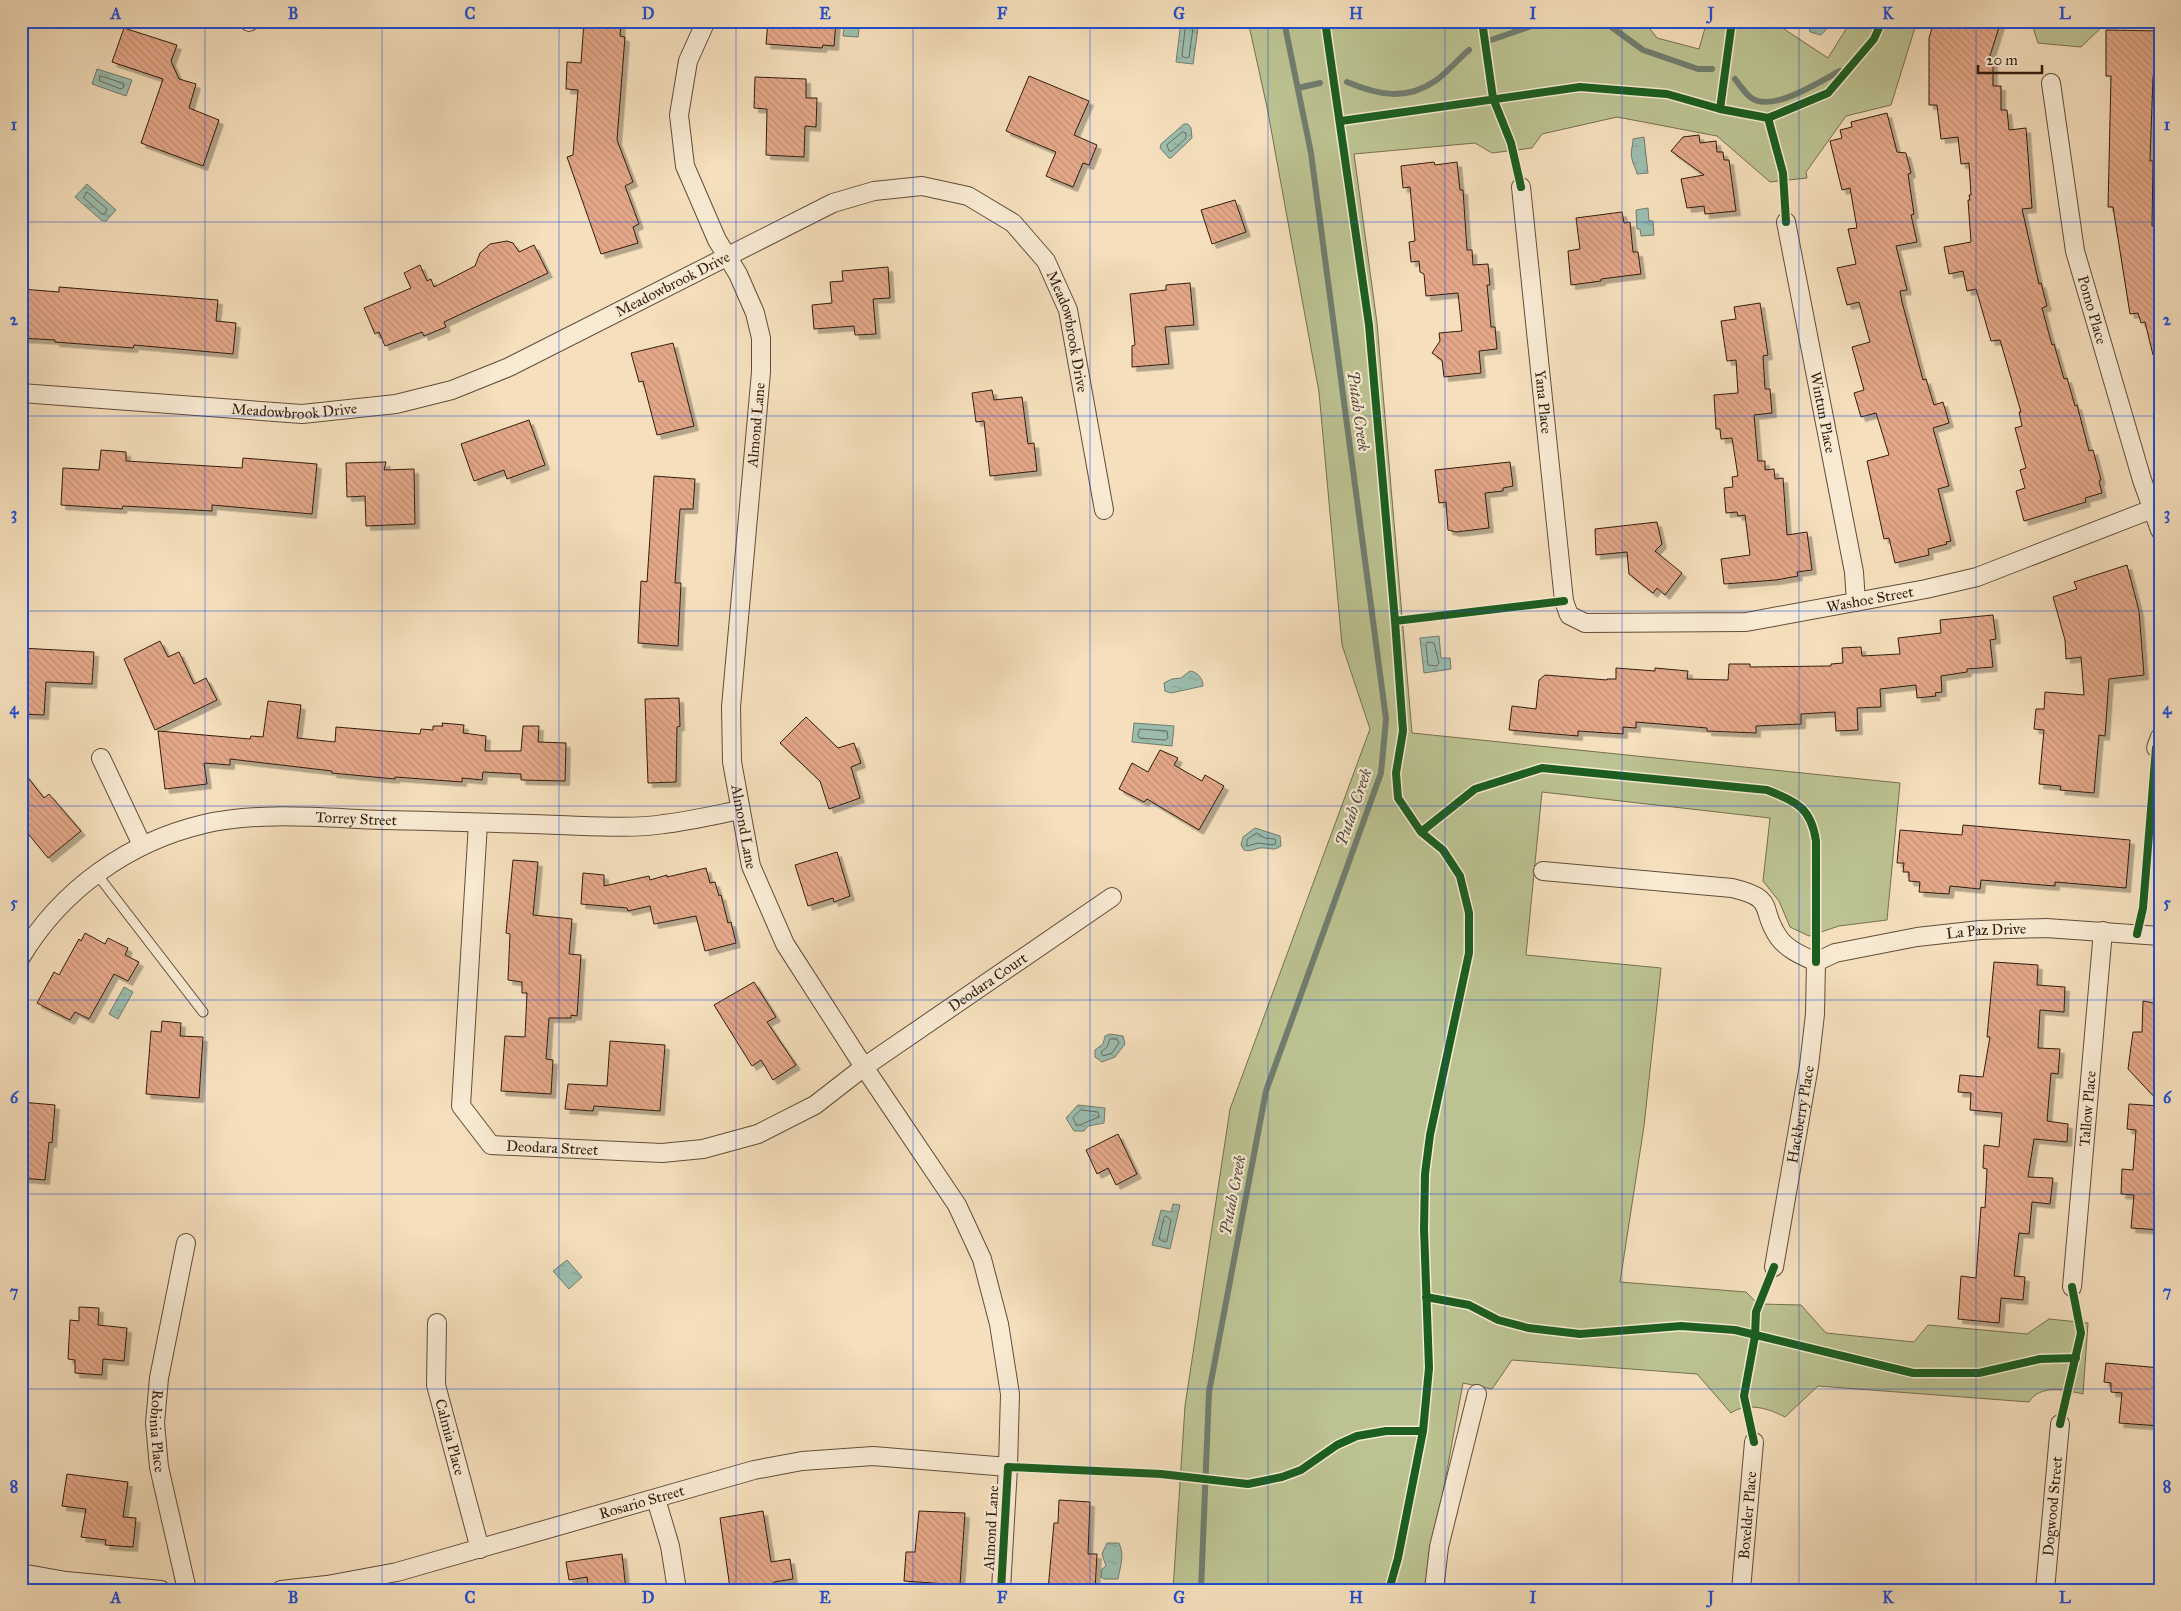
<svg xmlns="http://www.w3.org/2000/svg" width="2181" height="1611" viewBox="0 0 2181 1611" font-family="'IM FELL Great Primer',serif">
	<defs>
		<pattern id="water-ripples" width="26" height="14" patternUnits="userSpaceOnUse" patternTransform="scale(1.25)"><rect width="26" height="14" fill="#9cbdae"/><path d="M2 4q2-2 4 0t4 0M15 11q2-2 4 0t4 0" fill="none" stroke="#87a294"/></pattern>
		<pattern id="building-back-hatch" width="6" height="6" patternUnits="userSpaceOnUse" patternTransform="scale(1.25)"><rect width="6" height="6" fill="#e4a889"/><path d="M-1 5l2 2M0 0l6 6M5-1l2 2" fill="none" stroke="#c49075"/></pattern>
		<filter id="shadow"><feDropShadow dx="4.5" dy="4.5" stdDeviation="0" flood-color="#0004"/></filter>
	</defs>
	<rect width="100%" height="100%" fill="#f5dfbc"/>
	<filter id="stains"><feTurbulence type="fractalNoise" baseFrequency=".004" numOctaves="4"/><feColorMatrix values="0 0 0 0 .2 0 0 0 0 .09 0 0 0 0 .02 0 0 0 .5 -.17"/></filter>
	<radialGradient id="worn" r=".72"><stop offset=".6" stop-color="#630" stop-opacity="0"/><stop offset="1" stop-color="#630" stop-opacity=".3"/></radialGradient>
	<!-- park -->
	<path fill="#bcc291" stroke="#766f50" d="M1248,21H1336L1337,25L1362,21H1644L1657,38L1699,49L1707,21H1772L1828,58L1851,21H1917L1891,105L1846,116L1806,172L1807,178L1770,182L1717,136L1617,117L1542,134L1532,148L1492,153L1475,143L1354,154L1377,323L1412,733L1900,783L1887,920L1839,926L1809,936L1790,927L1779,901L1763,881L1770,818L1542,792L1526,955L1661,968L1644,1126L1620,1282L1746,1292L1755,1301L1761,1304L1801,1305L1826,1333L1914,1342L1928,1325L2027,1334L2049,1319L2088,1323L2083,1394C2065,1390 2040,1384 2029,1402L1818,1386L1785,1417C1768,1408 1747,1402 1731,1413L1697,1374L1512,1360L1492,1389L1463,1383L1425,1590H1173L1185,1406L1230,1109L1370,729L1342,645L1319,392L1267,107Z
		M2031,21H2160V24H2105L2081,47L2038,43Z"/>
	<!-- water -->
	<path fill="url(#water-ripples)" stroke="#717d6e" d="M845,21H860L858,37L843,36Z
		M1181,21H1199L1193,64L1176,62Z
		M1807,21H1834L1821,35L1810,32Z
		M97,69L132,80L126,96L92,84Z
		M1184,124H1188L1191,128L1192,138L1171,158H1169L1160,148L1161,144Z
		M1644,137L1648,173L1637,174C1636,168 1633,165 1632,159C1630,152 1633,146 1633,139Z
		M87,184L116,210L106,221L101,220L75,197Z
		M1648,208L1649,221H1653L1654,235L1641,236L1640,229H1637L1636,210Z
		M1439,636L1441,658H1450L1451,669L1424,673L1420,638Z
		M1190,671C1198,672 1203,679 1203,686L1171,693L1165,691L1164,683L1172,679L1181,678Z
		M1134,723L1174,726L1172,746L1132,742Z
		M1255,828L1280,836L1281,846C1273,852 1269,847 1260,848C1254,849 1251,852 1244,850L1241,845L1243,837Z
		M124,987L133,992L118,1019L109,1014Z
		M1110,1034L1123,1036L1125,1044L1115,1057L1102,1062L1095,1057V1050L1103,1044L1105,1036Z
		M1078,1105L1105,1108L1104,1123L1088,1126L1084,1131H1074L1066,1118Z
		M1173,1204L1180,1205L1170,1249L1152,1245L1161,1210L1171,1212Z
		M567,1260L582,1277L569,1289L553,1271Z
		M1107,1543H1119C1125,1555 1120,1567 1118,1579H1104L1101,1577L1102,1569L1106,1566L1102,1554Z"/>
	<g fill="none" stroke-linecap="round" stroke-linejoin="round">
		<!-- shore -->
		<path stroke="#666c5e" stroke-width="1" d="M1186,21L1182,56L1186,58L1189,57L1194,21
			M100,76L123,83L124,87L121,89L100,81Z
			M1183,132L1186,133V138L1172,151H1169L1167,145Z
			M87,192L107,209L105,214H102L84,198Z
			M1428,642L1434,643L1439,663L1437,666L1428,665L1426,645Z
			M1140,729L1167,731L1168,738L1165,740L1139,738L1138,735Z
			M1257,833L1265,838L1275,839L1276,843L1273,845L1258,843L1247,846V840Z
			M1110,1039H1117L1119,1043L1112,1053L1103,1056L1101,1052L1107,1047Z
			M1081,1110L1098,1112L1099,1117L1077,1126L1073,1118Z
			M1166,1216L1171,1220L1167,1241L1164,1242L1159,1239L1164,1218Z"/>
		<!-- stream -->
		<path stroke="#717d6e" stroke-width="6" d="M1491,40L1540,23L1572,21L1610,26L1643,50L1698,69H1712
			M1735,79C1739,84 1744,92 1750,97C1771,114 1819,82 1840,71
			M1347,82C1378,95 1406,101 1435,81C1447,73 1457,60 1469,50
			M1298,88L1320,83
			M1201,1590L1209,1392L1266,1091L1381,773L1386,719L1311,153L1284,21"/>
	</g>
	<!-- building -->
	<path fill="url(#building-back-hatch)" stroke="#311c0e" filter="url(#shadow)" d="M584,21H621L620,36L625,37L617,140L633,182L625,186L639,224L633,227L638,243L601,254L567,157L573,155L578,90L566,89L567,62L581,63Z
		M768,21H836L834,46L823,45L822,48L766,44Z
		M1934,21H2001L1989,59L1993,61V86H2001V110H2007L2009,130L2026,128L2032,208L2022,209L2039,284L2041,283L2047,306L2042,308L2052,345L2054,344L2064,379L2067,378L2075,406L2077,405L2089,451L2093,450L2101,480L2099,481L2102,493L2085,498L2086,502L2024,521L2016,491L2025,488L2020,470L2026,468L2015,428L2022,426L2019,412H2021L2000,340L1991,341L1976,289L1967,291L1963,271L1949,274L1944,247L1971,242L1968,200H1970L1969,195H1971L1969,163L1961,164L1958,137L1941,139L1937,105H1929V38Z
		M124,28L177,45L171,61L179,79L196,84L189,108L219,120L203,166L141,143L163,79L112,62Z
		M2106,30L2160,31V76H2153L2150,161H2153L2152,226L2160,225V354L2153,355L2145,322L2141,323L2138,313L2130,314L2113,207H2108L2111,76H2106Z
		M1029,76L1089,101L1074,135L1097,145L1089,165L1083,163L1073,187L1046,176L1056,152L1006,131Z
		M755,77L806,79V98H817L816,127L805,126L804,157L766,155L767,109L754,108Z
		M1887,113L1897,152L1906,153L1911,173L1908,174L1914,214L1911,215L1917,242L1896,246L1907,290L1900,291L1902,302L1923,380L1926,379L1934,405L1943,402L1949,423L1933,428L1949,486L1938,489L1951,541L1946,542L1947,544L1928,549L1929,555L1895,563L1889,538L1884,539L1867,461L1889,455L1876,413L1861,417L1854,393L1864,390L1852,347L1870,342L1859,302L1847,305L1837,268L1856,264L1848,229L1857,228L1850,188L1842,190L1830,141L1842,138L1840,130L1852,127L1851,122Z
		M1699,135L1700,143L1716,141L1717,152H1723L1724,160H1729L1736,211L1705,214L1704,206L1687,208L1681,179L1704,175L1671,151L1683,137Z
		M1434,162L1435,165L1457,162L1460,190H1463L1467,250H1472L1473,265L1488,264L1490,285H1487L1491,327H1495L1497,349L1479,351L1481,373L1444,377L1442,360L1432,353L1440,341L1439,333L1462,331L1458,293L1426,296L1424,274L1420,272L1419,261L1411,262L1409,242L1415,241L1410,187L1403,188L1401,166Z
		M1235,200L1246,232L1212,244L1201,210Z
		M1622,212L1624,223L1630,222L1633,252H1638L1641,274L1601,279V281L1571,285L1568,251L1580,249L1576,218Z
		M507,241L513,243L519,252L534,245L548,273L444,322L446,327L424,336L422,332L385,346L379,332L375,334L364,308L411,288L404,273L420,265L427,281L431,279L434,287L475,266L480,253L490,244Z
		M888,267L890,298L873,299L876,334L855,335L854,326L814,329L812,305L832,303L830,282L843,281L842,271Z
		M1190,283L1194,325L1165,327L1169,364L1132,367V346L1135,345L1130,294L1166,290V285Z
		M59,287L218,300L216,321L236,323L233,354L134,345L133,348L55,342V340L21,338V289L59,292Z
		M1760,303L1768,355L1763,356L1765,389H1770L1772,413L1754,415L1758,461H1765V470L1774,469L1775,479L1783,478L1787,535L1807,532L1812,570L1797,572L1798,576L1776,580L1724,584L1721,559L1750,555L1745,515L1738,516L1737,512L1726,513L1724,488L1733,487L1732,477L1738,476L1732,438L1721,439L1720,429H1716L1714,395L1738,393L1736,360L1727,361L1721,321L1736,319L1734,307Z
		M673,343L694,426L657,435L643,381L639,382L631,353Z
		M992,390L994,400L1022,397L1028,444L1034,443L1037,471L990,476L984,421L976,422L972,393Z
		M529,420L545,465L507,479L504,470L474,481L461,444Z
		M101,450L126,452V461L242,468L243,458L317,464L312,514L212,505V511L123,506L122,509L61,505L63,468L99,470Z
		M386,462L384,470L414,469L415,524L366,526L365,496L347,497L346,463Z
		M1510,462L1513,486L1503,488V491L1485,493L1489,528L1456,532L1448,530L1446,502L1439,503L1435,470Z
		M654,476L695,479L693,509H680L675,583H681L678,646L638,643L641,581L647,582Z
		M1657,522L1662,544L1655,551L1682,573L1665,595L1657,588L1653,593L1629,574L1627,552L1596,555L1595,529Z
		M2127,565L2139,611L2144,675L2109,679L2105,736L2099,735L2094,793L2060,790L2061,786L2039,784L2044,730L2034,729L2036,709H2044L2045,692L2084,695L2081,657L2066,659L2065,640L2053,597L2077,589L2074,582Z
		M1993,615L1996,639L1990,640L1993,667L1967,669V672L1941,676L1942,692L1935,693L1936,696L1917,698L1916,685L1880,689L1881,707L1857,708L1858,730L1836,731L1835,712L1801,714V724L1756,726V733L1707,731V728L1636,722V728L1623,727V734L1578,731V736L1509,730L1512,706L1536,709L1539,680L1545,675L1607,680V679H1616V668L1655,671V668L1688,671L1687,679L1728,680L1729,664H1750V667L1831,666V664L1843,663L1842,648L1861,647L1862,656L1900,654L1898,638L1941,633L1940,620Z
		M160,641L168,657L179,652L194,684L206,678L217,700L155,730L124,659Z
		M21,648L94,652L92,684L46,682L44,715L21,714Z
		M679,698L680,726L677,727L676,782L648,783L645,699Z
		M268,701L301,705L297,738L335,742L336,727L420,734L421,729L433,730V726H443L442,723L464,725L463,733L486,736L485,751H521L523,726H539L538,742L566,743L565,781L521,780V774L483,772L482,780L462,778V782L395,777V779L332,773V771L230,759V765L204,763L207,784L165,789L158,731L250,739L251,736L263,737Z
		M806,717L838,748L854,743L861,763L851,767L860,798L829,809L820,781L780,743Z
		M1160,750L1178,758L1174,765L1202,781L1205,775L1224,786L1199,830L1147,799L1144,802L1119,789L1132,763L1148,772Z
		M21,769L44,798L49,794L81,831L48,858L21,825Z
		M1963,825L2130,840L2126,888L2055,882V886L1981,880L1980,889L1950,886L1949,894L1919,892L1920,882L1909,881V872H1903L1904,863H1897L1900,830L1962,835Z
		M837,852L850,896L834,902L833,898L808,906L795,865Z
		M513,860L538,862L533,915L572,919L569,954L581,955L577,1016L571,1015V1018H549L546,1059L553,1060L551,1094L501,1091L505,1036L525,1037L527,993H522V982L508,980L510,934L506,933Z
		M706,868L710,883L715,882L719,896L721,895L728,923L731,922L736,943L705,951L696,916L654,924L650,906L628,911L627,908L581,904L583,873L604,875V886L649,876L650,880L667,875V877Z
		M85,933L105,944L108,938L128,948L125,955L139,962L128,981L114,974L89,1019L75,1012L70,1020L37,1003L54,972L59,975L79,939L81,941Z
		M1994,962L2038,965L2037,985L2065,987L2064,1012L2040,1010L2038,1048L2060,1049L2058,1074L2051,1073L2047,1121L2068,1124L2067,1142L2034,1139L2028,1177L2053,1178L2050,1204L2032,1202L2029,1234L2019,1233L2014,1276L2025,1277L2023,1300L2001,1298L1999,1323L1958,1319L1961,1276L1976,1278L1981,1207L1985,1208L1987,1169L1983,1168L1984,1145L1999,1147L2002,1113L1970,1110L1971,1093L1958,1092L1960,1075L1983,1077L1990,1037H1987Z
		M754,982L776,1017L767,1022L796,1065L773,1080L761,1060L752,1066L714,1005Z
		M2143,1001L2160,1004V1103L2128,1069L2133,1032H2142Z
		M162,1021L181,1023L180,1036L203,1037L199,1098L146,1094L151,1031L161,1032Z
		M610,1041L665,1045L660,1111L594,1106L593,1111L565,1109L568,1084L607,1086Z
		M21,1102L55,1105L52,1143L49,1142L45,1180L21,1178Z
		M2129,1104L2160,1106V1230L2131,1228L2134,1195L2121,1194L2122,1169L2133,1170L2136,1130L2127,1129Z
		M1118,1134L1137,1174L1116,1185L1108,1168L1097,1174L1086,1150Z
		M79,1307L99,1308L98,1325L127,1328L124,1361L103,1359L102,1375L75,1373V1360L68,1359L70,1320L79,1321Z
		M2106,1363L2160,1368V1426L2119,1423L2122,1393L2111,1392V1383L2104,1382Z
		M67,1474L128,1482L123,1517L136,1518L133,1547L105,1545L106,1540L81,1537L86,1509L62,1506Z
		M1059,1500L1090,1502L1088,1554H1097L1095,1590H1048L1054,1523H1058Z
		M763,1511L771,1562L790,1559L793,1579L774,1582L775,1587L752,1590L730,1588L720,1518Z
		M919,1511L965,1513L960,1585L904,1581L906,1552H915Z
		M622,1554L626,1590H589L587,1577L569,1580L566,1562Z"/>
	<g fill="none" stroke-linecap="round" stroke-linejoin="round">
		<defs>
			<path id="lane" d="M96,873L203,1012"/>
			<g id="street">
				<path id="s1" d="M706,21L688,61L679,115L685,166L717,240L738,274L755,313L761,338V372L731,707L732,762L751,866L785,944L864,1067L957,1205L982,1259L999,1324L1010,1394L1008,1467L1001,1590"/>
				<path d="M249,22V21"/>
				<path id="s2" d="M2051,83L2075,251L2142,480L2160,530"/>
				<path id="s3" d="M1521,187L1564,601L1569,615L1585,623L1746,622L1926,589L1977,577L2160,506"/>
				<path id="s4" d="M1786,222L1854,572L1856,602"/>
				<path id="s5" d="M21,393L302,414L396,404L452,390L509,367L833,203L874,191L922,186L968,196L1013,223L1046,261L1068,310L1104,510"/>
				<path d="M2156,748L2160,737"/>
				<path d="M101,758L142,845"/>
				<path id="s6" d="M478,823L461,1106L491,1145L662,1153L703,1149L758,1134L815,1105L864,1067L1112,897"/>
				<path d="M1543,871L1732,888C1779,899 1758,909 1779,938C1788,950 1803,956 1816,962"/>
				<path id="s7" d="M21,957C61,890 128,842 204,824C261,811 324,818 382,820C441,821 500,823 559,825C591,826 633,829 664,824C689,821 715,815 740,810"/>
				<path id="s8" d="M1816,962L1835,953L1917,937L1980,930L2046,928L2160,936"/>
				<path id="s9" d="M186,1243L159,1378L155,1423L159,1467L187,1590"/>
				<path id="s10" d="M1774,1267L1809,1066L1815,1014L1816,962"/>
				<path id="s11" d="M2072,1287L2103,931"/>
				<path id="s12" d="M437,1323L436,1385L480,1549"/>
				<path d="M656,1499L670,1546L677,1590"/>
				<path d="M21,1573L66,1581L161,1590"/>
				<path id="s13" d="M281,1590L327,1585L397,1572L754,1470L802,1461L873,1456L1008,1467"/>
				<path d="M1434,1590L1439,1547L1477,1394"/>
				<path id="s14" d="M1741,1590L1754,1442"/>
				<path id="s15" d="M2045,1590L2060,1424"/>
			</g>
		</defs>
		<!-- lane casing -->
		<use href="#lane" stroke="#624d3a" stroke-width="11"/>
		<!-- street casing -->
		<use href="#street" stroke="#624d3a" stroke-width="20"/>
		<!-- lane -->
		<use href="#lane" stroke="#f8ead3" stroke-width="9"/>
		<!-- street -->
		<use href="#street" stroke="#f8ead3" stroke-width="18"/>
		<defs>
			<path id="cycleway" d="M1325,21L1369,325L1395,621
				M1482,21L1493,98L1511,143L1521,187
				M1720,109L1732,21
				M1768,118L1783,173L1786,222
				M1341,121L1580,87L1667,94L1720,109L1768,118L1828,93L1874,39L1882,21
				M1421,832L1398,798L1396,773L1403,731L1395,621L1564,601
				M2137,934L2143,908L2156,748
				M1426,1297L1469,1305L1498,1320L1528,1328L1580,1334L1681,1326L1735,1330L1913,1373H1979L2040,1359L2076,1358
				M2060,1424L2081,1333L2072,1287
				M1754,1442L1744,1396L1755,1336L1756,1312L1774,1267
				M1001,1590L1008,1467L1161,1474L1248,1484L1282,1477L1301,1470L1337,1445L1357,1436L1386,1431H1423
				M1389,1590L1398,1558L1423,1431L1429,1368L1424,1229L1425,1174L1430,1135L1469,953V913L1460,876L1443,850L1421,832L1475,789L1542,768L1767,790C1796,802 1811,807 1816,841V962"/>
		</defs>
		<!-- cycleway casing -->
		<use href="#cycleway" stroke="#f8ead3" stroke-width="11"/>
		<!-- cycleway -->
		<use href="#cycleway" stroke="#1b5e20" stroke-width="8"/>
	</g>
	<!-- grid -->
	<path fill="none" stroke="#1d4ed8" stroke-width="1" stroke-opacity="0.55" d="M205,21V1590M382,21V1590M559,21V1590M736,21V1590M913,21V1590M1090,21V1590M1268,21V1590M1445,21V1590M1622,21V1590M1799,21V1590M1976,21V1590M21,222H2160M21,416H2160M21,611H2160M21,806H2160M21,1000H2160M21,1194H2160M21,1389H2160"/>
	<g text-anchor="middle" stroke-width="4.5" stroke-linejoin="round" paint-order="stroke">
		<!-- street labels -->
		<g font-size="15" fill="#311c0e" stroke="#f8ead3">
			<text dy="5" stroke="none"><textPath href="#s5" startOffset="679">Meadowbrook Drive</textPath></text>
			<text dy="5" stroke="none"><textPath href="#s2" startOffset="231">Pomo Place</textPath></text>
			<text dy="5" stroke="none"><textPath href="#s5" startOffset="1174">Meadowbrook Drive</textPath></text>
			<text dy="5" stroke="none"><textPath href="#s3" startOffset="216">Yana Place</textPath></text>
			<text dy="5" stroke="none"><textPath href="#s5" startOffset="274">Meadowbrook Drive</textPath></text>
			<text dy="5" stroke="none"><textPath href="#s4" startOffset="194">Wintun Place</textPath></text>
			<text transform="translate(756 425) rotate(-85)" y="5">Almond Lane</text>
			<text dy="5" stroke="none"><textPath href="#s3" startOffset="736">Washoe Street</textPath></text>
			<text dy="5" stroke="none"><textPath href="#s7" startOffset="385">Torrey Street</textPath></text>
			<text dy="5" stroke="none"><textPath href="#s1" startOffset="830">Almond Lane</textPath></text>
			<text dy="5" stroke="none"><textPath href="#s8" startOffset="174">La Paz Drive</textPath></text>
			<text dy="5" stroke="none"><textPath href="#s6" startOffset="878">Deodara Court</textPath></text>
			<text dy="5" stroke="none"><textPath href="#s11" startOffset="179">Tallow Place</textPath></text>
			<text dy="5" stroke="none"><textPath href="#s10" startOffset="155">Hackberry Place</textPath></text>
			<text dy="5" stroke="none"><textPath href="#s6" startOffset="394">Deodara Street</textPath></text>
			<text dy="5" stroke="none"><textPath href="#s9" startOffset="191">Robinia Place</textPath></text>
			<text dy="5" stroke="none"><textPath href="#s12" startOffset="116">Calmia Place</textPath></text>
			<text dy="5" stroke="none"><textPath href="#s13" startOffset="372">Rosario Street</textPath></text>
			<text dy="5" stroke="none"><textPath href="#s15" startOffset="84">Dogwood Street</textPath></text>
			<text dy="5" stroke="none"><textPath href="#s14" startOffset="75">Boxelder Place</textPath></text>
			<text transform="translate(991 1528) rotate(-87)" y="5">Almond Lane</text>
		</g>
		<!-- water labels -->
		<g font-size="16" font-style="italic" fill="#514c3e" stroke="#f8ead3">
			<text transform="translate(1359 411) rotate(82)" y="6">Putah Creek</text>
			<text transform="translate(1353 807) rotate(-71)" y="6">Putah Creek</text>
			<text transform="translate(1232 1195) rotate(-79)" y="6">Putah Creek</text>
		</g>
	</g>
	<!-- margin -->
	<rect width="2181" height="1611" fill="none" stroke="#f5dfbc" stroke-width="55"/>
	<!-- scale -->
	<path d="M1978 65v8h64v-8" fill="none" stroke="#311c0e" stroke-width="2.5"/>
	<text x="1986" y="65" font-size="15" fill="#311c0e" stroke="#f8ead3" stroke-width="4" paint-order="stroke">20 m</text>
	<rect x="28" y="28" width="2126" height="1556" fill="none" stroke="#1d4ed8" stroke-width="2"/>
	<g font-size="16" text-anchor="middle" font-weight="bold" fill="#1d4ed8">
		<text x="116" y="19">A</text>
		<text x="293" y="19">B</text>
		<text x="470" y="19">C</text>
		<text x="648" y="19">D</text>
		<text x="825" y="19">E</text>
		<text x="1002" y="19">F</text>
		<text x="1179" y="19">G</text>
		<text x="1356" y="19">H</text>
		<text x="1533" y="19">I</text>
		<text x="1711" y="19">J</text>
		<text x="1888" y="19">K</text>
		<text x="2065" y="19">L</text>
		<text x="14" y="130">1</text>
		<text x="2167" y="130">1</text>
		<text x="14" y="325">2</text>
		<text x="2167" y="325">2</text>
		<text x="14" y="519">3</text>
		<text x="2167" y="519">3</text>
		<text x="14" y="714">4</text>
		<text x="2167" y="714">4</text>
		<text x="14" y="908">5</text>
		<text x="2167" y="908">5</text>
		<text x="14" y="1103">6</text>
		<text x="2167" y="1103">6</text>
		<text x="14" y="1297">7</text>
		<text x="2167" y="1297">7</text>
		<text x="14" y="1492">8</text>
		<text x="2167" y="1492">8</text>
		<text x="116" y="1603">A</text>
		<text x="293" y="1603">B</text>
		<text x="470" y="1603">C</text>
		<text x="648" y="1603">D</text>
		<text x="825" y="1603">E</text>
		<text x="1002" y="1603">F</text>
		<text x="1179" y="1603">G</text>
		<text x="1356" y="1603">H</text>
		<text x="1533" y="1603">I</text>
		<text x="1711" y="1603">J</text>
		<text x="1888" y="1603">K</text>
		<text x="2065" y="1603">L</text>
	</g>
	<rect width="100%" height="100%" filter="url(#stains)"/>
	<rect width="100%" height="100%" fill="url(#worn)"/>
</svg>
